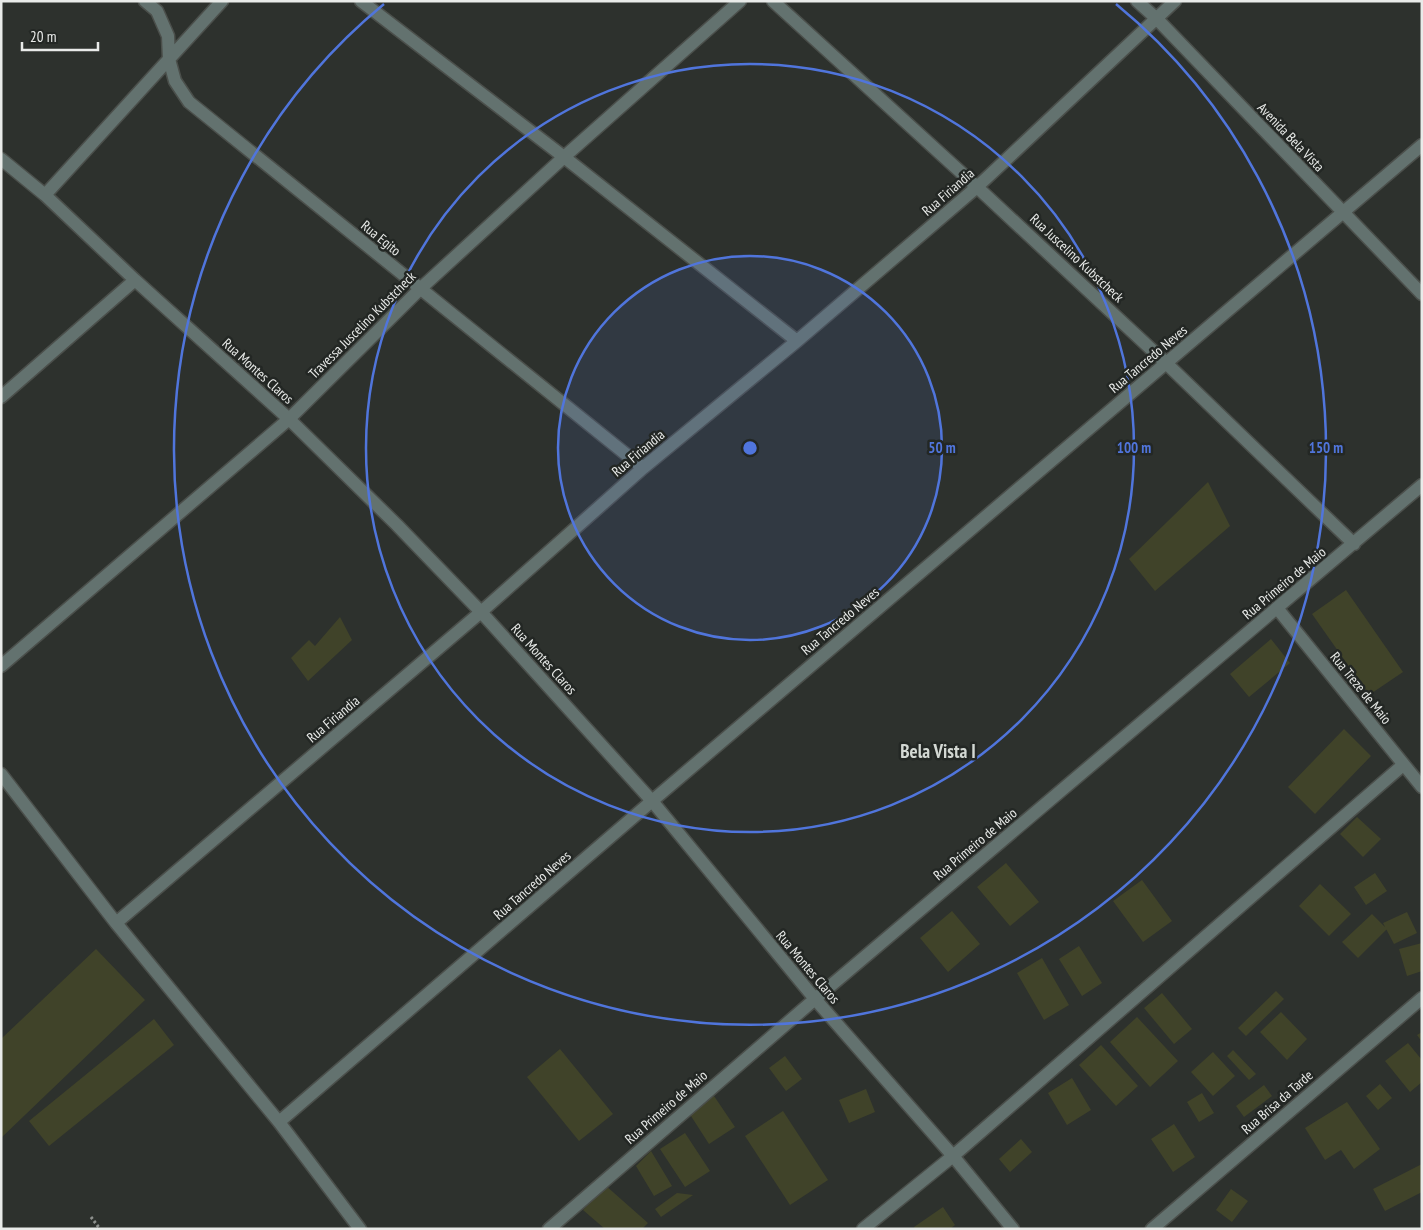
<svg xmlns="http://www.w3.org/2000/svg" width="1423" height="1230" viewBox="0 0 1423 1230" font-family="'PT Sans Narrow',sans-serif">
	<rect width="100%" height="100%" fill="#2d312d"/>
	<!-- building -->
	<path fill="#404329" d="M1208,482L1230,526L1155,591L1129,559Z
		M1346,590L1403,672L1369,695L1312,614Z
		M340,617L352,640L308,681L291,658L309,640L315,646Z
		M1271,639L1290,663L1249,697L1230,674Z
		M1344,729L1371,756L1315,814L1288,787Z
		M1357,817L1381,839L1363,857L1340,834Z
		M1006,863L1039,902L1010,926L977,887Z
		M1375,873L1387,891L1366,905L1354,887Z
		M1142,880L1172,921L1143,942L1113,901Z
		M1320,884L1351,914L1329,936L1299,906Z
		M952,911L980,944L948,972L920,938Z
		M1407,912L1417,933L1394,944L1383,923Z
		M1372,914L1387,929L1358,958L1342,942Z
		M1422,943V971L1407,976L1399,949Z
		M1079,946L1102,983L1082,996L1059,959Z
		M96,949L145,1000L1,1138V1039Z
		M1042,958L1069,1005L1044,1020L1017,973Z
		M1276,991L1284,999L1246,1036L1238,1028Z
		M1162,993L1192,1029L1174,1044L1144,1008Z
		M1281,1012L1307,1039L1287,1060L1260,1032Z
		M1137,1017L1178,1061L1150,1087L1110,1042Z
		M154,1019L174,1045L49,1146L29,1121Z
		M1422,1032V1042L1417,1035Z
		M1408,1043L1422,1060V1082L1410,1092L1385,1061Z
		M1101,1045L1138,1086L1116,1106L1079,1065Z
		M560,1049L613,1114L579,1141L527,1077Z
		M1233,1050L1256,1074L1249,1080L1227,1056Z
		M1213,1052L1235,1076L1213,1096L1191,1072Z
		M785,1056L802,1079L786,1091L769,1068Z
		M1072,1078L1091,1110L1067,1125L1048,1093Z
		M1380,1084L1392,1098L1378,1110L1366,1096Z
		M1264,1085L1272,1096L1244,1117L1236,1106Z
		M866,1089L875,1112L849,1123L839,1100Z
		M1202,1093L1214,1113L1199,1122L1187,1102Z
		M714,1096L735,1127L709,1144L689,1113Z
		M1347,1102L1380,1149L1354,1169L1341,1150L1325,1160L1305,1128Z
		M783,1111L828,1180L790,1205L745,1136Z
		M1174,1124L1195,1157L1173,1172L1151,1139Z
		M685,1133L710,1171L685,1187L660,1149Z
		M1021,1139L1032,1152L1010,1172L999,1159Z
		M651,1151L672,1186L654,1196L636,1166Z
		M1422,1164V1192L1385,1211L1373,1189Z
		M605,1185L648,1223L642,1229H605L583,1210Z
		M1231,1189L1248,1201L1232,1222L1216,1210Z
		M677,1193L693,1195L661,1217L655,1209Z
		M943,1207L955,1225L950,1229H915L914,1227Z"/>
	<g fill="none" stroke-linecap="round" stroke-linejoin="round">
		<defs>
			<path id="minor" d="M145,1L157,11L168,36L169,59L175,81L189,102L643,468
				M361,1L564,157L797,341
				M773,1L977,187L1166,363L1354,544
				M1137,1L1157,19L1422,294
				M1,159L45,195L135,280L289,419L397,525L481,612L652,801L815,999L953,1156L1013,1229
				M45,195L222,1
				M1,397L135,280
				M1277,608L1422,787
				M1,666L289,419L420,289L564,157L740,1
				M1,774L116,923L279,1122L360,1229
				M116,923L481,612L643,468L797,341L977,187L1175,1
				M279,1122L652,801L1422,145
				M549,1229L815,999L1422,485
				M863,1229L953,1156L1403,765
				M1152,1229L1422,998"/>
		</defs>
		<!-- minor casing -->
		<use href="#minor" stroke="#4b4f4b" stroke-width="15"/>
		<!-- path -->
		<path stroke="#8d908d" stroke-width="3" stroke-dasharray="2.5 2.5" stroke-linecap="butt" d="M91,1217L100,1229"/>
		<!-- minor -->
		<use href="#minor" stroke="#63726f" stroke-width="12"/>
	</g>
	<!-- distance rings -->
	<circle cx="750" cy="448" r="192" fill="#5075dc" fill-opacity=".12"/>
	<g fill="none" stroke="#5075dc" stroke-width="2.5">
		<circle cx="750" cy="448" r="192"/>
		<circle cx="750" cy="448" r="384"/>
		<path d="M1116 4A576 576 0 1 1 384 4"/>
	</g>
	<g text-anchor="middle" stroke-width="5" stroke-linejoin="round" paint-order="stroke">
		<!-- street labels -->
		<g font-size="14" fill="#e9ebe9" stroke="#232724">
			<text transform="translate(1291 137) rotate(46)" y="5">Avenida Bela Vista</text>
			<text transform="translate(948 192) rotate(-41)" y="5">Rua Firiandia</text>
			<text transform="translate(381 238) rotate(39)" y="5">Rua Egito</text>
			<text transform="translate(1077 258) rotate(43)" y="5">Rua Juscelino Kubstcheck</text>
			<text transform="translate(362 325) rotate(-45)" y="5">Travessa Juscelino Kubstcheck</text>
			<text transform="translate(1148 359) rotate(-40)" y="5">Rua Tancredo Neves</text>
			<text transform="translate(258 371) rotate(42)" y="5">Rua Montes Claros</text>
			<text transform="translate(638 453) rotate(-40)" y="5">Rua Firiandia</text>
			<text transform="translate(1284 583) rotate(-40)" y="5">Rua Primeiro de Maio</text>
			<text transform="translate(840 621) rotate(-40)" y="5">Rua Tancredo Neves</text>
			<text transform="translate(544 659) rotate(48)" y="5">Rua Montes Claros</text>
			<text transform="translate(1361 688) rotate(51)" y="5">Rua Treze de Maio</text>
			<text transform="translate(333 719) rotate(-40)" y="5">Rua Firiandia</text>
			<text transform="translate(975 844) rotate(-40)" y="5">Rua Primeiro de Maio</text>
			<text transform="translate(532 885) rotate(-41)" y="5">Rua Tancredo Neves</text>
			<text transform="translate(808 967) rotate(50)" y="5">Rua Montes Claros</text>
			<text transform="translate(1277 1102) rotate(-41)" y="5">Rua Brisa da Tarde</text>
			<text transform="translate(666 1107) rotate(-41)" y="5">Rua Primeiro de Maio</text>
		</g>
		<!-- district labels -->
		<g font-size="19" font-weight="bold" fill="#d3d8d3" stroke="#232724">
			<text x="938" y="758">Bela Vista I</text>
		</g>
	</g>
	<circle cx="750" cy="448" r="8" fill="#5075dc" stroke="#232724" stroke-width="2.5"/>
	<g font-size="15" text-anchor="middle" font-weight="bold" fill="#5075dc" stroke="#232724" stroke-width="5" stroke-linejoin="round" paint-order="stroke">
		<text x="942" y="453">50 m</text>
		<text x="1134" y="453">100 m</text>
		<text x="1326" y="453">150 m</text>
	</g>
	<!-- border -->
	<rect width="1423" height="1230" fill="none" stroke="#e9ebe9" stroke-width="5"/>
	<!-- scale -->
	<path d="M22 42v8h76v-8" fill="none" stroke="#e9ebe9" stroke-width="2.5"/>
	<text x="30" y="42" font-size="15" fill="#e9ebe9" stroke="#232724" stroke-width="4" paint-order="stroke">20 m</text>
</svg>
